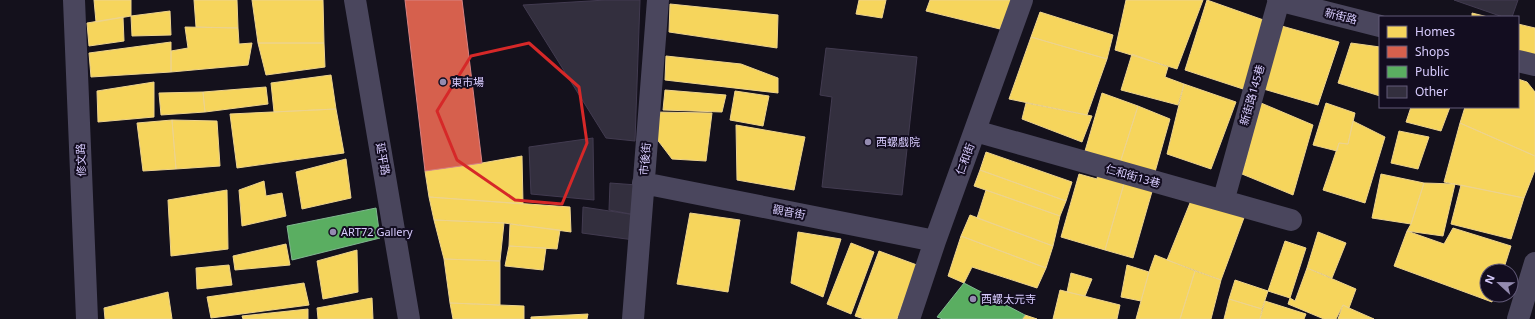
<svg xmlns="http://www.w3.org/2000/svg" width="1535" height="319" viewBox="0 0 1535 319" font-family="'Noto Sans','Noto Sans TC',sans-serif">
	<rect width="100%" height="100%" fill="#14111c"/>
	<!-- homes -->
	<path fill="#f6d55c" stroke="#edd38d" d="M94,0H131V16L96,22Z
		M194,0H237L238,28L196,27Z
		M252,0H323L324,43H258Z
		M859,0H886L882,18L856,14Z
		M930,0H1012L1000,29L926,11Z
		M1126,0H1203L1177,69L1115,50Z
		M1207,0L1272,23L1243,89L1185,70Z
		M670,4L778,15L777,48L669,32Z
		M170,11L171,35L132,36L131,16Z
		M1040,12L1113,35L1107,59L1031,37Z
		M1472,13L1488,17H1472Z
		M123,17L124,41L89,46L87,23Z
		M1518,24L1535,28V56L1518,52Z
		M1278,25L1339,42L1318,105L1260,88Z
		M185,27L238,28L239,44L252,43L248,65L171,72V51L188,48Z
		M1031,37L1107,59L1087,115L1009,99Z
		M171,42V72L91,77L89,53Z
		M258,43H324L325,67L266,75Z
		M1351,43L1380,47V96L1338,83Z
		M1132,54L1168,67L1165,77L1184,84L1178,105L1121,90Z
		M666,56L741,64L778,78V93L665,80Z
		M331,75L336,109L274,112L271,83Z
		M1518,79L1527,82L1535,92V156L1460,123L1465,107H1518Z
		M154,82V117L98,122L97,91Z
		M1184,84L1236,102L1211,169L1167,154Z
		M266,87L268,104L205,112L203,92Z
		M665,90L726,95L722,112L663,110Z
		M735,91L769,96L763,126L730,120Z
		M203,92L205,112L161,115L159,93Z
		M1102,93L1138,106L1120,163L1085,151Z
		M1026,103L1092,116L1082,142L1022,119Z
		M1261,103L1313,125L1293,195L1242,174Z
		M1326,103L1355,113L1348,144L1339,143L1337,151L1313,145Z
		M1138,106L1170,119L1153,179L1120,163Z
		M1411,107H1450L1441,131L1406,122Z
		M336,109L344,153L237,168L230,114Z
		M655,112L712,113L706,161L672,159L653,134Z
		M172,120L176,169L143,171L137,123Z
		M172,120L217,121L220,166L176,169Z
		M1353,121L1385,137L1365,203L1323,190L1339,143L1348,144Z
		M1460,123L1535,156V170L1524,198L1444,182Z
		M736,125L805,137L794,190L737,180Z
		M1399,131L1429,137L1418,169L1391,163Z
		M986,152L1072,182L1066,201L980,170Z
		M522,156L523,204L429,197L425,171L482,163Z
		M346,159L351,198L302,209L296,172Z
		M980,170L1066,201L1060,216L974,186Z
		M1098,173L1125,180L1105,250L1061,237L1079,174L1097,179Z
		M1381,174L1424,183L1411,224L1372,218Z
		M1125,180L1153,188L1133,258L1105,250Z
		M264,181L266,196L282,193L286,216L242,226L239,190Z
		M1424,183L1455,184L1443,236L1407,231L1411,224Z
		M1461,185L1524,198L1511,239L1451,224Z
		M227,190L228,249L171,256L168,200Z
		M986,190L1060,216L1053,246L977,218Z
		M429,197L570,207L571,232L504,223L434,220Z
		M1192,198L1245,215L1221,280L1167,260Z
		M690,213L740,220L728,292L677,284Z
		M970,215L1053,246L1046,268L961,236Z
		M434,220L504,223L500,261L444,259Z
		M510,224L560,230L557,249L509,246Z
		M1453,228L1511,246L1503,271H1487V295H1494L1492,302L1394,266L1407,231L1444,244Z
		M798,232L841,239L823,297L791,283Z
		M1318,232L1346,243L1332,278L1307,268Z
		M961,236L1046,268L1037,288L972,267L964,283L948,276Z
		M1285,241L1306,248L1290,298L1268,291Z
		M851,243L874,252L851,314L827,304Z
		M286,244L290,265L235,270L233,256Z
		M509,246L546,248L543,270L505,266Z
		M357,250L358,292L323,299L317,261Z
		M879,251L917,265L897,319H864L855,316Z
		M1155,255L1195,271L1180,319H1136L1149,272Z
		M444,259L500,261V305L450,303Z
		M229,265L232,285L197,289L196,268Z
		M1127,265L1149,272L1141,301L1121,297Z
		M1307,268L1356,289L1349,308L1343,305L1336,319H1324L1288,304L1290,298L1295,301Z
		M1195,271L1221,280L1211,319H1180Z
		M1071,273L1092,279L1085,296L1067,292Z
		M1235,280L1268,291L1262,309L1229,299Z
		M304,283L309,305L211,318L207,297Z
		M1060,290L1120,305L1117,319H1053Z
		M168,292L172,319H105L104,308Z
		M372,298L373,319H318L317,308Z
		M1229,299L1262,309L1260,319H1224Z
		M1265,301L1306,314L1304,319H1260Z
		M450,303L524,306V319H453Z
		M1343,305L1349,308L1374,319H1338Z
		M308,309V319H243L242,316Z
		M588,314L587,319H531V317Z
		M1025,315L1037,319H1022Z"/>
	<!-- shops -->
	<path fill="#d6604d" stroke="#d78182" d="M405,0H462L482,163L425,171Z"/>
	<!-- public -->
	<path fill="#5aae61" stroke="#80b790" d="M376,208L380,238L292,260L287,226Z
		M964,283L1025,315L1022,319H943L937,317Z"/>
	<!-- building -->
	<path fill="#332f3e" stroke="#423b50" d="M606,0H640L635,141L606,138L523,5Z
		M1454,0H1518L1512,17H1503Z
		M826,48L917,57L902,195L822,187L832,97L820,95Z
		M593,138L594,200L531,194L529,147Z
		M610,183L637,185L636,215L609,210Z
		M583,207L636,215L634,240L582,233Z"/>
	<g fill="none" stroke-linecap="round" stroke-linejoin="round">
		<!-- minor -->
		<path stroke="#4a465d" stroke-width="22" d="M74,0L87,319
			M355,0L409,319
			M1278,0L1380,26
			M1518,61L1535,65
			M975,131L1291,220
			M643,183L935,241
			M1226,191L1279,0
			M633,319L658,0
			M909,319L935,241L1022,0
			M1518,319L1535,263"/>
	</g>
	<!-- marked area -->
	<path fill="none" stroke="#d62828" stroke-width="3" stroke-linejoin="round" d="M529,43L579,87L587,143L562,204L515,200L457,160L437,111L471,56Z"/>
	<!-- markers -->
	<g fill="#948bb0" stroke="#130d20" stroke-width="1.5">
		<circle cx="443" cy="82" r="4"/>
		<circle cx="868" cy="142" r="4"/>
		<circle cx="333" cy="232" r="4"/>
		<circle cx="973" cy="299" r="4"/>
	</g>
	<g text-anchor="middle" stroke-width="4" stroke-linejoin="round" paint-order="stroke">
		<!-- street labels -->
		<g font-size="11" fill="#d9cdff" stroke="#130d20">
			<text transform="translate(1341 16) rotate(14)" y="4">新街路</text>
			<text transform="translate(1252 95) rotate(-74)" y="4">新街路145巷</text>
			<text transform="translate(383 159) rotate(80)" y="4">延平路</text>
			<text transform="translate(645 159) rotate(-85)" y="4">市後街</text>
			<text transform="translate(965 159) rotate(-70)" y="4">仁和街</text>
			<text transform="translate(81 160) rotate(-92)" y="4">修文路</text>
			<text transform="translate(1133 176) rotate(16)" y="4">仁和街13巷</text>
			<text transform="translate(789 212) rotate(11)" y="4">觀音街</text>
		</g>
		<!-- poi labels -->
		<g font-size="11" fill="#d9cdff" stroke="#130d20" text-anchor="start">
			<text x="451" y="86">東市場</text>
			<text x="876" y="146">西螺戲院</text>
			<text x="341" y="236">ART72 Gallery</text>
			<text x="981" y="303">西螺太元寺</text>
		</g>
	</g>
	<!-- legend -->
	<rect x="1379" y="16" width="140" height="92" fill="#130d20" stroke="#625a79"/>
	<rect x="1387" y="26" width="20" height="12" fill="#f6d55c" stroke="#625a79"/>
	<text x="1415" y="36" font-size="12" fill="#d9cdff">Homes</text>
	<rect x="1387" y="46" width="20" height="12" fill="#d6604d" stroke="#625a79"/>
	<text x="1415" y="56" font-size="12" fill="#d9cdff">Shops</text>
	<rect x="1387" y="66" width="20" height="12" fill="#5aae61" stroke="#625a79"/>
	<text x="1415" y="76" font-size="12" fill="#d9cdff">Public</text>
	<rect x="1387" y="86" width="20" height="12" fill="#332f3e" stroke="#625a79"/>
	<text x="1415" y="96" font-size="12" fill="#d9cdff">Other</text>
	<!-- north arrow -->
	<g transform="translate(1499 283) rotate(292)"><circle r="19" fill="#130d20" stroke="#625a79"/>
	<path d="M0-3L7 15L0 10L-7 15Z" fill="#948bb0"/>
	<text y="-6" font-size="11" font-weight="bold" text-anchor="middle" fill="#d9cdff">N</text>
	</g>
</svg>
